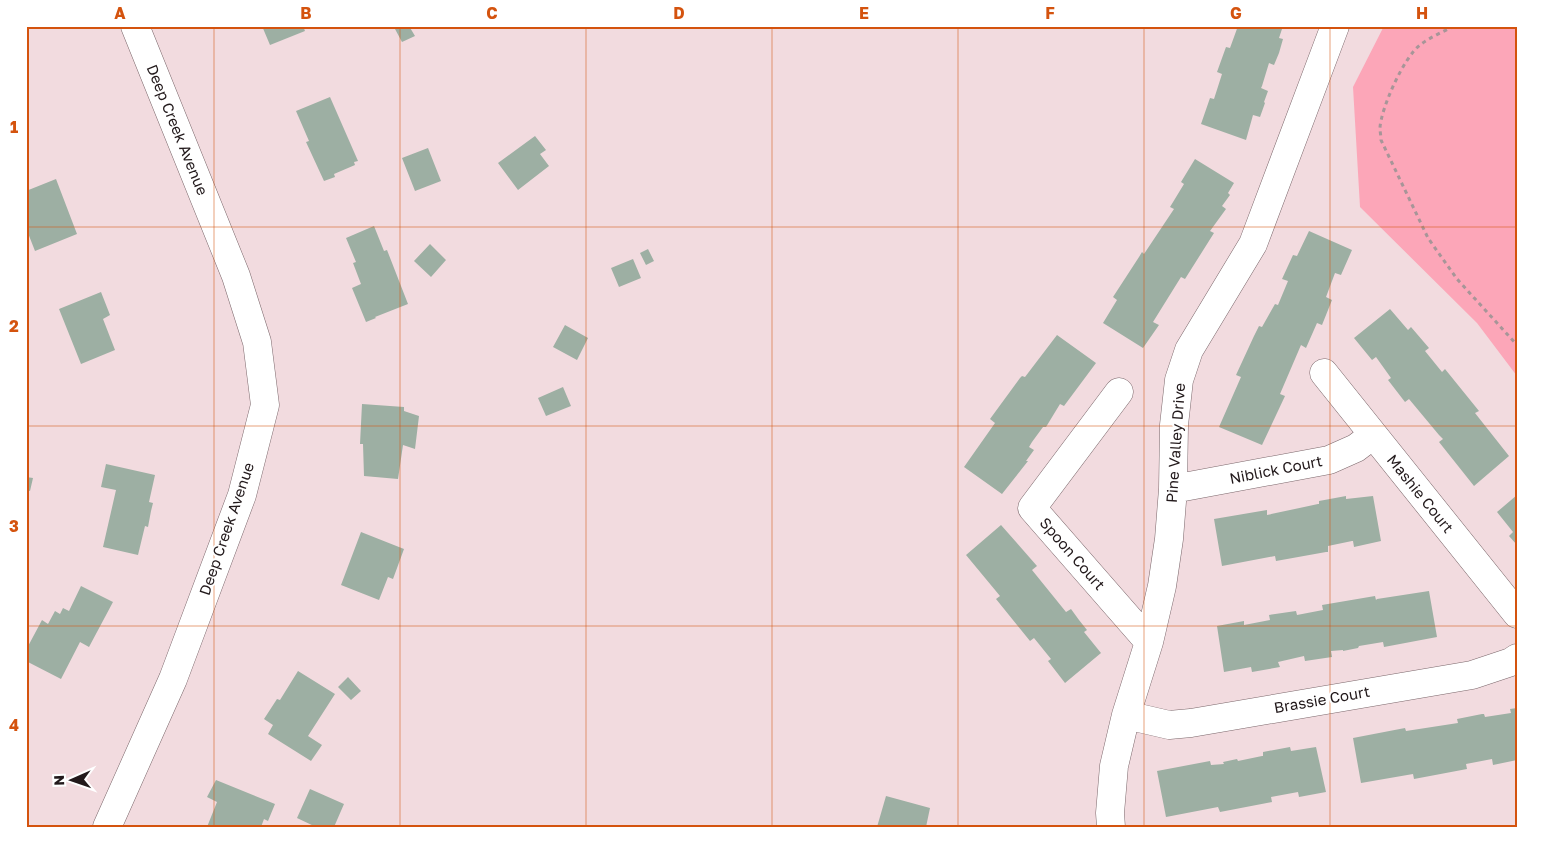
<svg xmlns="http://www.w3.org/2000/svg" width="1543" height="853" viewBox="0 0 1543 853" font-family="'Golos Text',sans-serif">
	<rect width="100%" height="100%" fill="#f2dbdf"/>
	<!-- green -->
	<path fill="#fca6b8" d="M1384,26H1517V376L1477,323L1360,207L1353,87Z"/>
	<!-- building -->
	<path fill="#9dafa3" d="M262,26H303L305,31L270,45Z
		M400,26H409L415,36L402,42L395,29Z
		M1238,26H1283L1279,38L1283,39L1279,53L1274,65L1269,63L1262,86L1261,88L1268,91L1264,102L1265,103L1260,117L1253,115L1246,140L1201,124L1210,98L1214,99L1222,74L1217,72L1226,47L1230,48Z
		M330,97L358,161L354,162L355,165L334,174L335,177L324,181L306,142L309,141L296,111Z
		M535,136L546,150L540,154L549,166L518,190L498,163Z
		M428,148L441,181L415,191L402,158Z
		M1195,159L1234,183L1228,193L1230,195L1222,206L1226,209L1210,231L1214,233L1185,279L1181,277L1153,322L1159,325L1143,348L1103,323L1117,300L1113,297L1139,257L1142,252L1144,254L1174,209L1170,207L1184,184L1181,182Z
		M56,179L77,234L35,251L26,228V191Z
		M374,226L384,251L387,250L408,304L375,317L376,318L366,322L352,288L361,284L353,263L356,262L346,238Z
		M1309,231L1352,250L1341,275L1335,273L1326,297L1332,300L1322,325L1317,323L1306,348L1301,345L1280,394L1285,396L1262,445L1219,427L1241,377L1236,375L1254,336L1259,326L1262,327L1275,304L1278,305L1288,281L1282,279L1293,255L1297,256Z
		M430,244L446,260L431,277L414,261Z
		M648,249L654,261L646,265L640,253Z
		M633,259L641,278L619,287L611,268Z
		M101,292L110,315L103,319L115,350L81,364L59,309Z
		M1390,309L1408,330L1411,327L1429,348L1425,351L1442,372L1445,369L1479,411L1475,413L1509,456L1474,486L1439,442L1443,439L1439,435L1409,399L1405,402L1388,380L1391,378L1376,357L1372,360L1354,338Z
		M565,325L588,338L577,360L553,347Z
		M1057,335L1096,363L1064,406L1060,404L1046,427H1043L1032,442L1029,447L1034,450L1026,461H1028L1002,494L964,467L995,423L990,419L1020,378L1022,376L1025,377Z
		M563,387L571,406L546,416L538,398Z
		M362,404L404,407V411L419,416L415,449L403,445L398,479L364,476L363,444H360Z
		M106,464L155,475L149,502L153,503L151,511L148,527L145,526L138,555L103,547L116,490L101,487Z
		M26,477L33,478L30,491L26,490Z
		M1517,495V545L1509,536L1513,532L1497,512Z
		M1346,496V499L1373,496L1381,541L1354,547L1353,541H1352L1328,546V552H1326L1276,561L1275,556L1222,566L1214,519L1267,510V515L1318,504H1319V501Z
		M1001,525L1037,566L1032,570L1066,612L1071,609L1079,620L1087,630L1084,632L1101,653L1065,683L1048,661L1051,659L1034,638L1030,641L996,599L1000,596L966,555Z
		M361,532L404,549L393,579L388,577L379,600L341,585Z
		M81,586L113,602L89,647L80,642L61,679L26,661V650L42,620L48,624L55,611L60,614L63,608L69,611Z
		M1429,591L1437,637L1384,647L1383,642L1359,646L1358,648L1343,651V650L1331,651L1332,657L1305,661L1304,656L1278,662L1280,667L1252,672L1251,667L1224,672L1217,626L1244,621V625L1270,620L1269,615L1296,611L1297,615L1323,610L1322,605L1375,596L1376,600L1377,599Z
		M298,671L335,694L308,736L322,745L311,761L268,734L273,725L264,719L277,699L280,700Z
		M348,677L361,691L351,700L338,687Z
		M1517,708V760L1493,765L1492,759L1466,764L1467,769L1414,779L1413,774L1361,783L1353,738L1405,728L1406,731L1458,723L1457,719L1482,714H1484L1485,717L1511,713L1510,709Z
		M1290,747L1291,751L1316,747L1326,792L1299,797L1298,792L1271,797L1272,802L1220,812L1218,807L1166,817L1157,771L1210,761L1211,765L1224,764L1223,762L1237,759L1238,761L1262,756H1263V752Z
		M216,780L275,804L268,821L264,819L261,827H207L217,802L207,797Z
		M310,789L344,804L334,827H316L297,818Z
		M886,796L930,808L926,827H877Z"/>
	<g fill="none" stroke-linecap="round" stroke-linejoin="round">
		<defs>
			<path id="minor" d="M1324,373L1517,614
				M1119,392L1032,508L1149,642
				M1173,489L1329,460L1356,448L1373,435
				M1126,715L1169,725L1191,723L1472,675L1511,662L1517,658
				M107,827L173,679L242,495L265,405L257,342L236,276L135,26
				M1111,827L1110,813L1114,766L1126,715L1149,642L1162,586L1169,539L1173,489L1174,425L1179,380L1189,350L1253,244L1335,26"/>
		</defs>
		<!-- minor casing -->
		<use href="#minor" stroke="#7b676b" stroke-width="29"/>
		<!-- path -->
		<path stroke="#a79598" stroke-width="3" stroke-dasharray="4 4" stroke-linecap="butt" d="M1454,26C1443,32 1430,37 1420,45C1404,57 1381,108 1380,128C1380,132 1381,136 1381,140L1428,238L1457,279L1517,345"/>
		<!-- minor -->
		<use href="#minor" stroke="#fff" stroke-width="28"/>
	</g>
	<!-- grid -->
	<path fill="none" stroke="#d4530e" stroke-width="1" stroke-opacity="0.55" d="M214,26V827M400,26V827M586,26V827M772,26V827M958,26V827M1144,26V827M1330,26V827M26,227H1517M26,426H1517M26,626H1517"/>
	<g text-anchor="middle" stroke-width="4" stroke-linejoin="round" paint-order="stroke">
		<!-- street labels -->
		<g font-size="15" fill="#22191b" stroke="#fff">
			<text transform="translate(177 130) rotate(68)" y="5">Deep Creek Avenue</text>
			<text transform="translate(1176 443) rotate(-86)" y="5">Pine Valley Drive</text>
			<text transform="translate(1276 470) rotate(-11)" y="5">Niblick Court</text>
			<text transform="translate(1420 494) rotate(51)" y="5">Mashie Court</text>
			<text transform="translate(227 529) rotate(-71)" y="5">Deep Creek Avenue</text>
			<text transform="translate(1072 554) rotate(49)" y="5">Spoon Court</text>
			<text transform="translate(1322 700) rotate(-10)" y="5">Brassie Court</text>
		</g>
	</g>
	<!-- border -->
	<rect width="1543" height="853" fill="none" stroke="#ffffff" stroke-width="55"/>
	<!-- north arrow -->
	<g transform="translate(72 780) rotate(268)" stroke="#ffffff" stroke-width="4" paint-order="stroke">
	<path d="M0-4L9 19L0 12L-9 19Z" fill="#22191b"/>
	<text y="-8" font-size="14" font-weight="bold" text-anchor="middle" fill="#22191b">N</text>
	</g>
	<rect x="28" y="28" width="1488" height="798" fill="none" stroke="#d4530e" stroke-width="2"/>
	<g font-size="16" text-anchor="middle" font-weight="bold" fill="#d4530e">
		<text x="120" y="19">A</text>
		<text x="306" y="19">B</text>
		<text x="492" y="19">C</text>
		<text x="679" y="19">D</text>
		<text x="864" y="19">E</text>
		<text x="1050" y="19">F</text>
		<text x="1236" y="19">G</text>
		<text x="1422" y="19">H</text>
		<text x="14" y="133">1</text>
		<text x="14" y="332">2</text>
		<text x="14" y="532">3</text>
		<text x="14" y="731">4</text>
	</g>
</svg>
